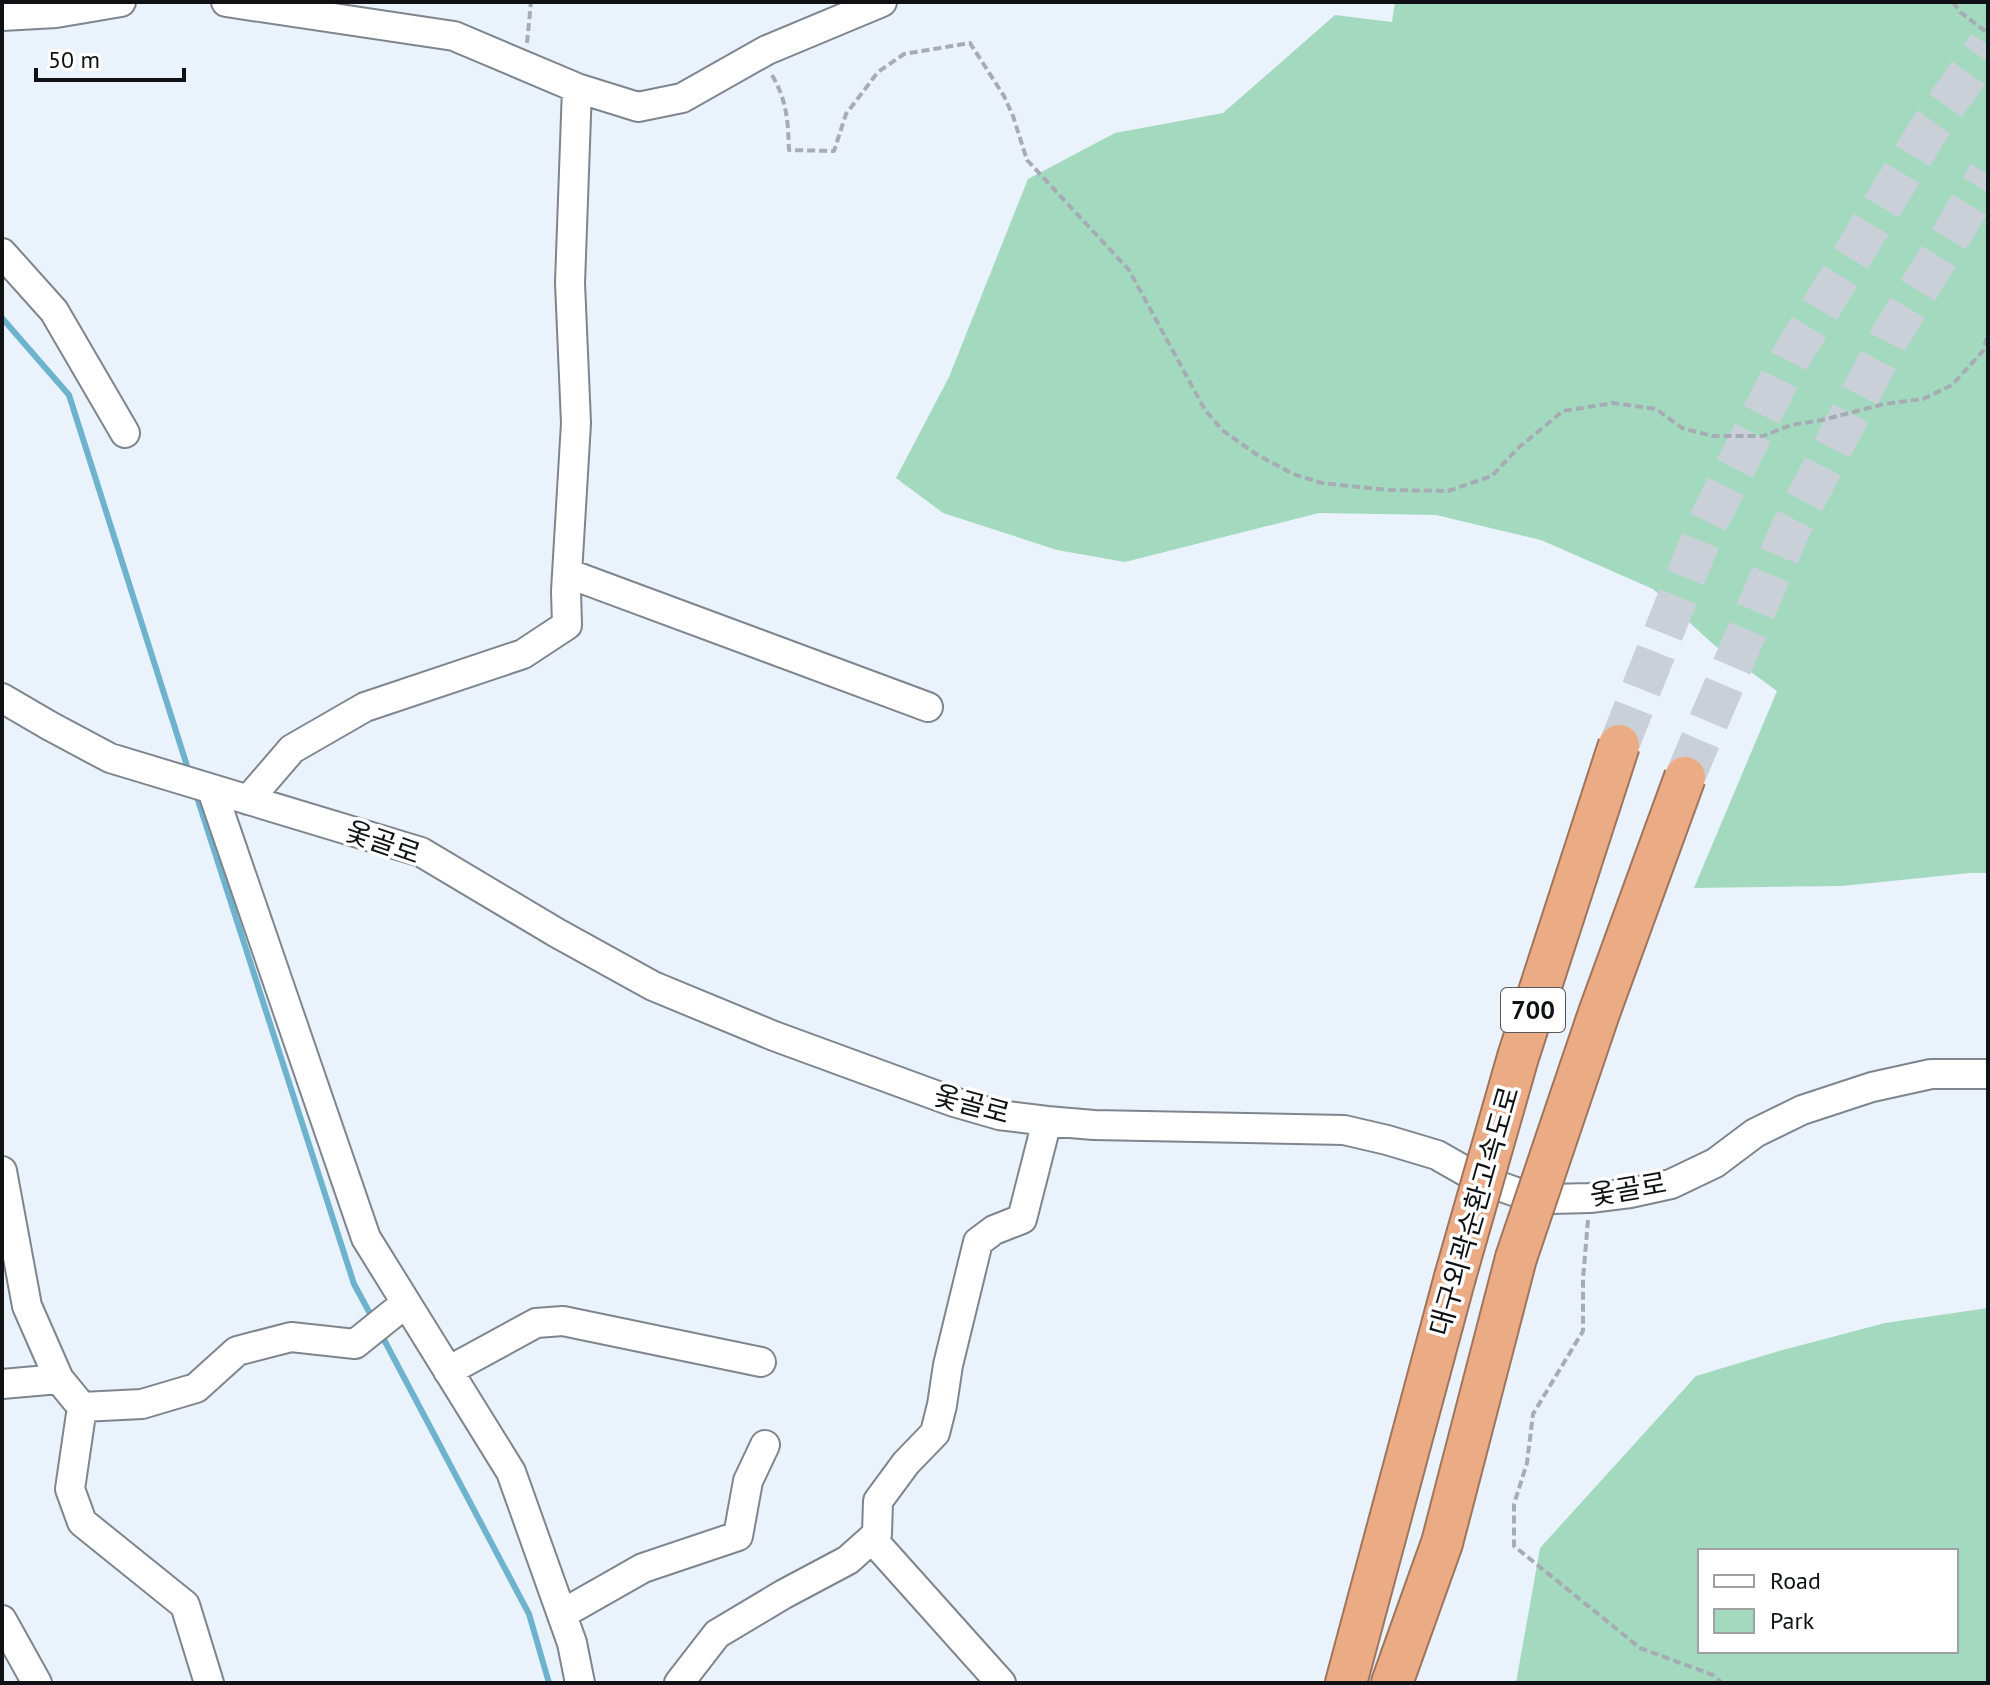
<svg xmlns="http://www.w3.org/2000/svg" width="1990" height="1685" viewBox="0 0 1990 1685" font-family="'PT Sans','Noto Sans KR',sans-serif">
	<rect width="100%" height="100%" fill="#eaf2fb"/>
	<!-- green -->
	<path fill="#a3dabf" fill-rule="evenodd" d="M1395,2H1988V873H1970L1842,886L1694,888L1777,691L1714,645L1653,589L1541,540L1436,515L1319,513L1125,562L1057,550L943,513L896,478L949,377L1028,179L1115,133L1223,113L1335,15L1392,22Z
		M1988,1308V1683H1516L1540,1548L1696,1376L1779,1351L1885,1323ZM1700,1551H1956V1651H1700Z"/>
	<g fill="none" stroke-linecap="round" stroke-linejoin="round">
		<!-- stream -->
		<path stroke="#6eb3ce" stroke-width="6" d="M2,318L69,395L189,772
			M196,794L354,1284L374,1321
			M381,1334L529,1614L549,1683"/>
		<!-- highway-tunnel -->
		<path stroke="#c9d0d8" stroke-width="40" stroke-dasharray="40 20" stroke-linecap="butt" d="M1619,745L1706,526L1789,360L1929,129L1988,45
			M1685,777L1790,530L1890,337L1988,174"/>
		<defs>
			<path id="minor" d="M226,2L454,36L577,88L638,107L682,98L767,50L882,2
				M2,16L56,13L121,2
				M2,253L54,311L125,433
				M567,573L928,707
				M2,698L50,726L110,758L421,852L557,933L653,986L774,1036L954,1102L999,1115L1047,1121L1094,1125L1344,1130L1387,1140L1437,1155L1479,1179L1516,1192L1550,1199L1590,1198L1630,1193L1671,1184L1715,1163L1755,1133L1802,1110L1872,1087L1931,1074H1988
				M212,790L366,1238L511,1472L572,1643L580,1683
				M248,800L292,749L365,707L523,654L567,625L566,591L576,423L570,283L577,88
				M2,1171L27,1306L59,1379L82,1407L70,1489L82,1522L185,1605L209,1683
				M448,1371L536,1323L563,1321L761,1362
				M2,1384L59,1379
				M82,1407L142,1404L196,1388L237,1351L291,1337L355,1344L406,1303
				M872,1539L1001,1683
				M562,1614L643,1568L738,1536L748,1481L765,1445
				M2,1620L37,1683
				M679,1683L717,1634L784,1594L848,1560L877,1534L878,1501L906,1463L935,1433L942,1405L948,1365L978,1242L994,1230L1022,1219L1047,1121"/>
			<path id="highway" d="M1346,1683L1455,1277
				M1392,1683L1442,1543L1516,1258"/>
		</defs>
		<!-- minor casing -->
		<use href="#minor" stroke="#7e858e" stroke-width="32"/>
		<!-- highway casing -->
		<use href="#highway" stroke="#9e755d" stroke-width="44"/>
		<!-- path -->
		<path stroke="#a6acb3" stroke-width="4" stroke-dasharray="8 4" stroke-linecap="butt" d="M1953,2L1960,12L1988,33
			M527,43L531,2
			M772,75C787,101 788,121 789,150L834,151L846,114L878,72L904,54L970,43L1004,96L1013,116L1027,160L1129,270L1205,410L1222,430L1256,454L1293,474L1322,483L1388,490L1448,491L1492,476L1517,449L1563,411L1613,403L1656,409L1682,428L1712,436H1763L1791,425L1822,420L1884,404L1923,399L1952,385L1983,351L1988,334
			M1588,1220L1583,1279V1331L1533,1414L1527,1463L1514,1504V1546L1640,1648L1713,1675L1722,1683"/>
		<!-- minor -->
		<use href="#minor" stroke="#fff" stroke-width="28"/>
		<!-- highway -->
		<use href="#highway" stroke="#ebab85" stroke-width="40"/>
		<defs>
			<path id="highway-bridge" d="M1516,1258L1599,1013L1685,777
				M1455,1277L1518,1057L1619,745"/>
		</defs>
		<!-- highway-bridge casing -->
		<use href="#highway-bridge" stroke="#9e755d" stroke-width="44" stroke-linecap="butt"/>
		<!-- highway-bridge -->
		<use href="#highway-bridge" stroke="#ebab85" stroke-width="40"/>
	</g>
	<g text-anchor="middle" stroke-width="7" stroke-linejoin="round" paint-order="stroke">
		<!-- shield labels -->
		<rect fill="#fff" stroke="#57585a" stroke-width="2" x="1501" y="988" width="64" height="44" rx="6"/>
		<g font-size="26" font-weight="bold" fill="#0f1114">
			<text x="1533" y="1019">700</text>
		</g>
		<!-- street labels -->
		<g font-size="28" fill="#0f1114" stroke="#fff">
			<text transform="translate(383 842) rotate(19)" y="10">옻골로</text>
			<text transform="translate(972 1104) rotate(15)" y="10">옻골로</text>
			<text transform="translate(1628 1189) rotate(-10)" y="10">옻골로</text>
			<text transform="translate(1474 1211) rotate(-74)" y="10">대구외곽순환고속도로</text>
		</g>
	</g>
	<!-- border -->
	<rect width="1990" height="1685" fill="none" stroke="#0f1114" stroke-width="8"/>
	<!-- legend -->
	<rect x="1698" y="1549" width="260" height="104" fill="#ffffff" stroke="#9fa0a1" stroke-width="2"/>
	<rect x="1714" y="1575" width="40" height="12" fill="#ffffff" stroke="#9fa0a1" stroke-width="2"/>
	<text x="1770" y="1589" font-size="24" fill="#0f1114">Road</text>
	<rect x="1714" y="1609" width="40" height="24" fill="#a3dabf" stroke="#9fa0a1" stroke-width="2"/>
	<text x="1770" y="1629" font-size="24" fill="#0f1114">Park</text>
	<!-- scale -->
	<path d="M36 68v12h148v-12" fill="none" stroke="#0f1114" stroke-width="4"/>
	<text x="48" y="68" font-size="24" fill="#0f1114" stroke="#ffffff" stroke-width="6" paint-order="stroke">50 m</text>
</svg>
